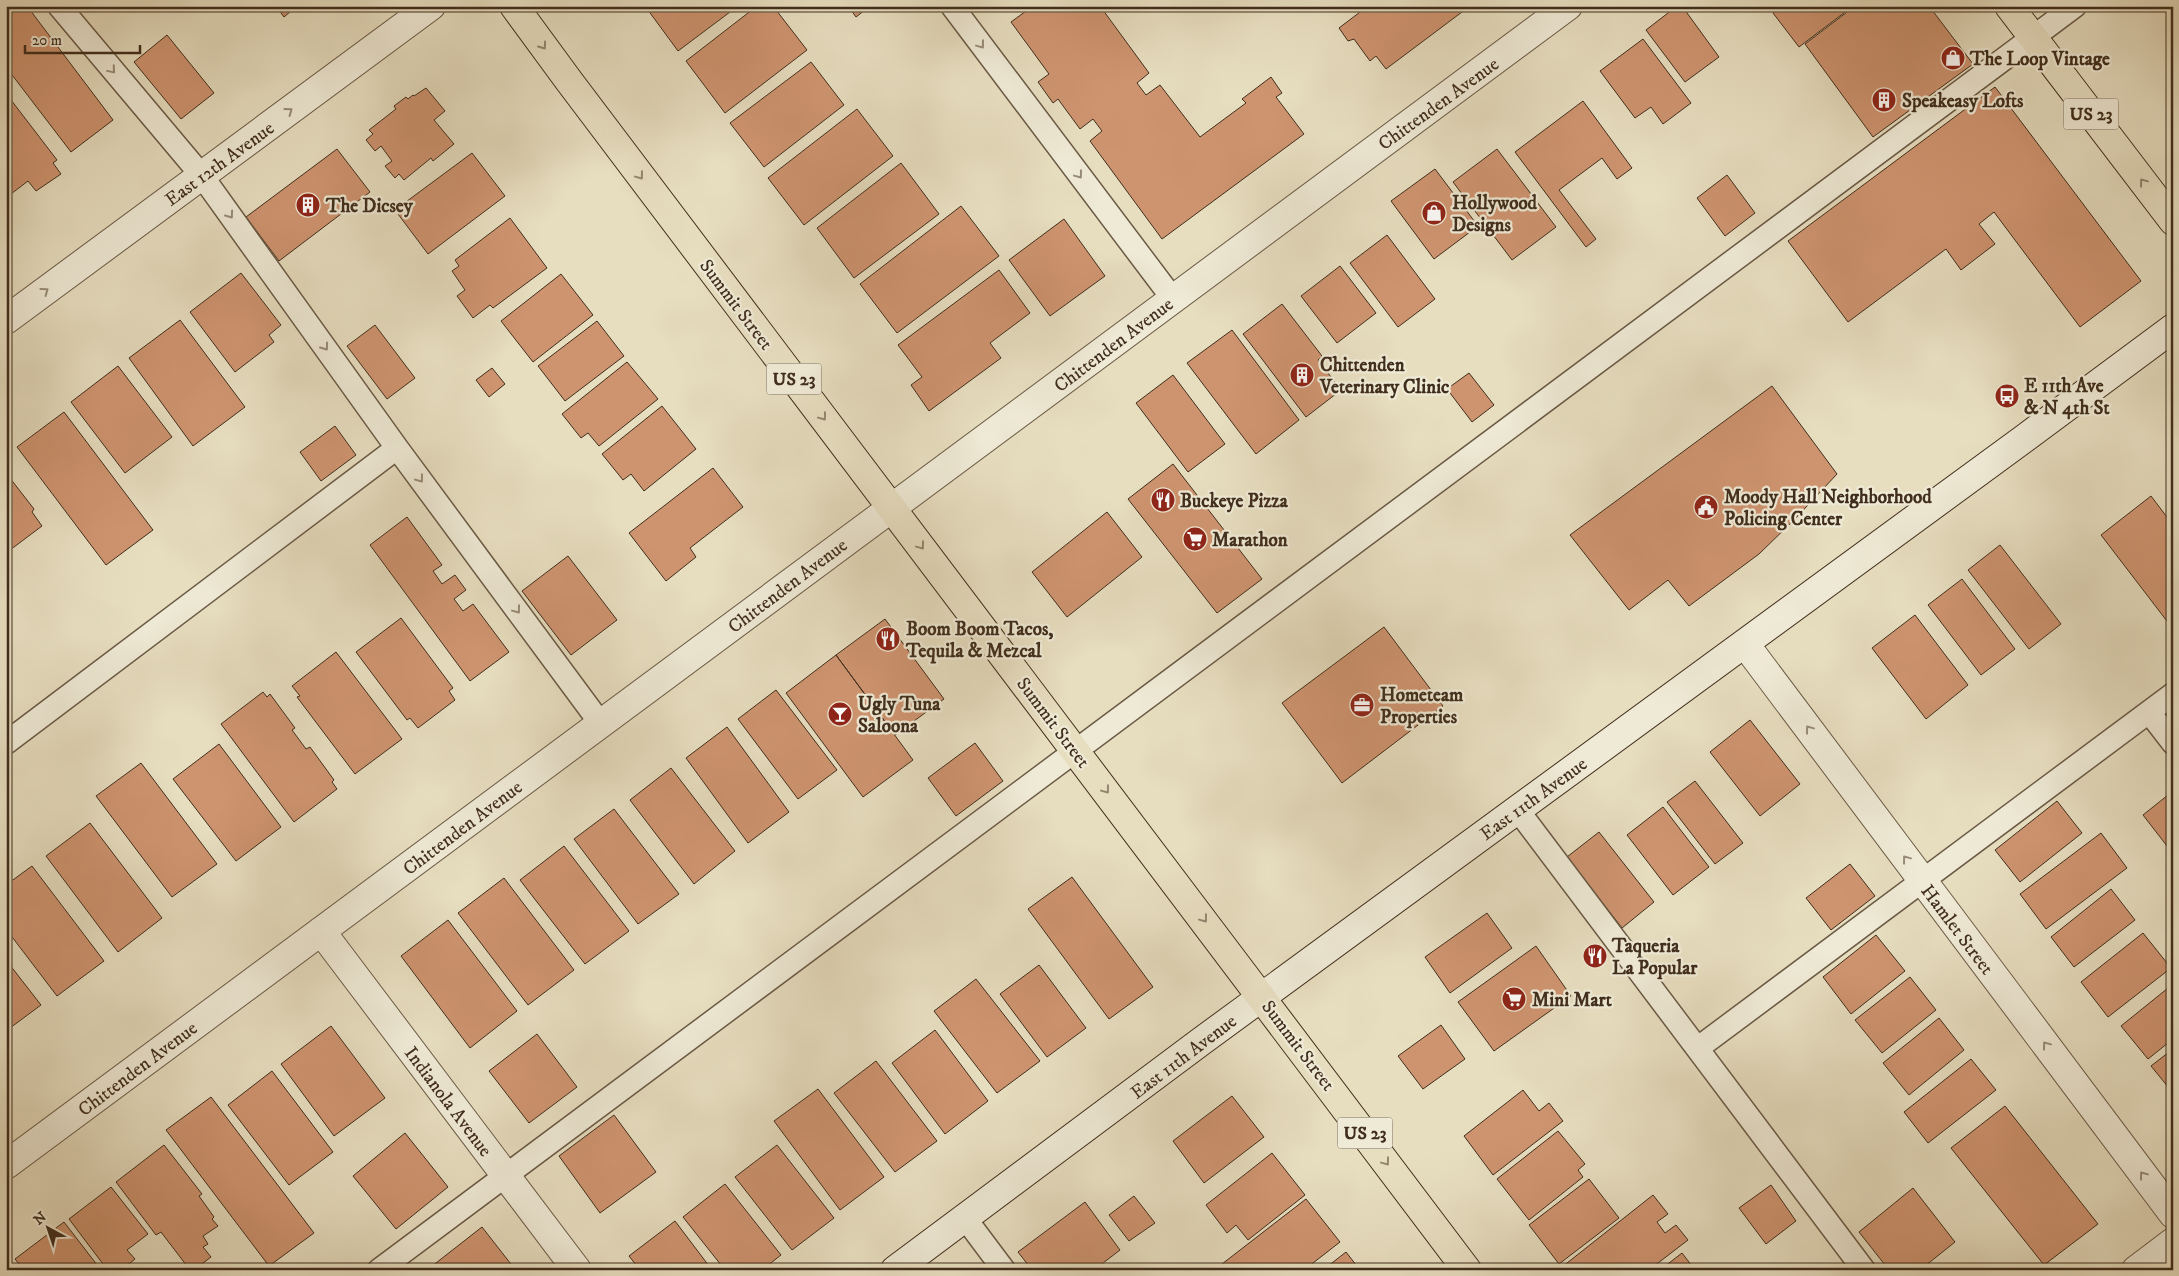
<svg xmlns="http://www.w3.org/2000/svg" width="2179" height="1276" viewBox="0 0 2179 1276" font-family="'IM FELL DW Pica',serif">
	<rect width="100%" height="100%" fill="#e7dec0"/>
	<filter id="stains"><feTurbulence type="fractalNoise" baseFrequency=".004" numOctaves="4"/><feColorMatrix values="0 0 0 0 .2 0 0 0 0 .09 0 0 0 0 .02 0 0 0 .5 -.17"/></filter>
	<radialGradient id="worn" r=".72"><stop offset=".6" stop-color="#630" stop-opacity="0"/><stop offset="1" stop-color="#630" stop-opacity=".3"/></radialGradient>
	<!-- building -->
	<path fill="#ce9470" stroke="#402e1c" d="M17,6H27L113,120L71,152L6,67V14Z
		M276,6H297L284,17Z
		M645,6H738L678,51Z
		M757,6H773L807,50L725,113L686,61Z
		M848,6H870L856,17Z
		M1033,6H1100L1149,73L1137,83L1146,95L1160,85L1200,137L1246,103L1242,99L1271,77L1282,93L1276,97L1304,134L1162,239L1090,141L1102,131L1093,119L1080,129L1058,99L1053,103L1038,82L1049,74L1011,22Z
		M1368,6H1375L1377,9L1381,6H1470L1386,69L1376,56L1370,61L1354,39L1348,41L1339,28Z
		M1677,6H1682L1719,57L1685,82L1646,30Z
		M1782,6H1853L1799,47L1773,13Z
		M1855,6H1929L1973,64L1873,137L1805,44Z
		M167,35L214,93L181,119L134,62Z
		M1643,39L1691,103L1663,124L1651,107L1635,118L1600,71Z
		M811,62L844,105L764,167L730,123Z
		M1995,87L2141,281L2080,327L1994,212L1979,224L1995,244L1961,270L1946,249L1848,322L1788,241Z
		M426,88L445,111L434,120L454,144L433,161L431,158L404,180L399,174L395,178L385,166L392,161L381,146L375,151L366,140L373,134L369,130L396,109L394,106L406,97L408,99L413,95L414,96Z
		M8,96L57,160L53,163L61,174L36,191L28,181L7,197L6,97Z
		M1583,101L1632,168L1617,179L1602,158L1559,190L1596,239L1586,247L1515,152Z
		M857,109L893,156L804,225L768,178Z
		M337,149L370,192L279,261L246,217Z
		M1497,149L1556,227L1512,260L1453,182Z
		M472,153L505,196L428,254L395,210Z
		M901,163L939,214L854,278L817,228Z
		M1435,169L1478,226L1434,259L1391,201Z
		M1727,175L1755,213L1725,236L1697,198Z
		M961,206L999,256L897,333L860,284Z
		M510,218L547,268L493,308L490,305L473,318L457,296L465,290L452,271L459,266L455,260Z
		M1064,219L1105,276L1050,316L1009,260Z
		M1387,235L1435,299L1398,327L1350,263Z
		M1340,266L1376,313L1337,343L1301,296Z
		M999,270L1030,313L990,343L1001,358L929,411L911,385L922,377L898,345Z
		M241,273L281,325L269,335L274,342L235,372L190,312Z
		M561,274L593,315L533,362L501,321Z
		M1282,304L1322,356L1318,360L1341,390L1306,417L1243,334Z
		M180,320L245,407L193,446L129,358Z
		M597,321L624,356L565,401L538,366Z
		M375,325L415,378L387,399L347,346Z
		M1232,330L1299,420L1256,454L1187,363Z
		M627,362L658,399L599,446L588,433L581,438L562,414Z
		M118,366L172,437L125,473L71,402Z
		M492,368L505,384L489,397L476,380Z
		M1469,373L1494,405L1472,422L1447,389Z
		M1173,375L1225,444L1188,472L1136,403Z
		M1772,386L1837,474L1794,520L1759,554L1689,606L1668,580L1629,610L1570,535Z
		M662,406L696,449L644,491L631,474L623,480L602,454Z
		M64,412L153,530L106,565L17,447Z
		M335,426L356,455L321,481L300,452Z
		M1173,464L1262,579L1217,613L1128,499Z
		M713,468L743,507L690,548L696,557L666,581L629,533Z
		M6,473L34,509L32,512L42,526L6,553Z
		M2151,496L2173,525V629L2101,535Z
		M1107,512L1142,557L1067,617L1032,572Z
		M407,517L442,565L433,571L442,584L455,575L466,590L454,599L463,611L473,604L509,652L470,681L370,545Z
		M2000,545L2061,624L2029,649L1968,570Z
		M568,556L617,620L571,655L522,591Z
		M1962,579L2015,649L1981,675L1928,605Z
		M1915,615L1968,685L1926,719L1872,648Z
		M401,618L453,688L449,691L455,700L418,728L410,718L407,720L356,652Z
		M885,619L944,699L895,735L836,655Z
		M1384,627L1443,706L1342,783L1282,703Z
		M336,652L402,739L355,774L297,697L300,696L292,686Z
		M836,655L913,760L863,797L786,693Z
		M776,690L837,770L798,799L738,719Z
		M263,692L267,697L270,694L295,728L292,730L306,749L310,747L334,780L332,782L337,789L294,822L221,724Z
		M1750,720L1800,784L1760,816L1710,752Z
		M727,727L789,812L748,843L686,758Z
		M975,743L1003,781L956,816L928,778Z
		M219,744L281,827L236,861L173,779Z
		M141,763L217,864L172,897L96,796Z
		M671,768L735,851L694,884L630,800Z
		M1695,781L1743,843L1715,864L1667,802Z
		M2173,791V841L2167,846L2143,815Z
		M2057,801L2082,833L2020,882L1995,850Z
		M1663,807L1709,867L1673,895L1627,835Z
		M614,809L679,894L638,924L574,839Z
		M90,823L162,918L118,952L46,856Z
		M1599,832L1654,902L1622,928L1567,857Z
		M2101,833L2127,868L2046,929L2020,894Z
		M564,846L629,931L585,964L520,880Z
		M1850,864L1875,896L1831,930L1806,898Z
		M32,866L104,961L57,996L6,929V885Z
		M1072,877L1153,987L1109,1019L1028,909Z
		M504,878L574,970L528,1005L458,913Z
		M2111,889L2135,920L2074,967L2051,937Z
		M1487,913L1512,948L1450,993L1425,957Z
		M448,920L517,1011L470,1048L401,956Z
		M2143,933L2171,968L2108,1017L2081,982Z
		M1876,935L1905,971L1851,1014L1823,977Z
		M1536,946L1571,996L1494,1051L1458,1002Z
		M6,960L41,1005L6,1031Z
		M1039,965L1086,1028L1047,1057L1000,994Z
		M1910,977L1936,1010L1882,1053L1855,1020Z
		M976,979L1040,1061L997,1093L934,1011Z
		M2173,984V1039L2148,1059L2121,1026Z
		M1939,1018L1964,1050L1909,1095L1883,1063Z
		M1441,1025L1465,1059L1423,1089L1398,1056Z
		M331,1026L385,1098L334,1136L281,1064Z
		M935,1030L988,1101L945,1134L892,1063Z
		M537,1034L577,1087L529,1123L489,1071Z
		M2173,1049V1093L2151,1066Z
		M1971,1059L1996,1090L1928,1143L1904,1112Z
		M876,1061L937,1141L895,1172L834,1093Z
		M272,1071L333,1152L289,1185L228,1105Z
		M818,1089L884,1177L840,1210L774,1121Z
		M1523,1090L1539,1111L1549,1103L1563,1121L1493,1175L1464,1136Z
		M1232,1096L1264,1137L1204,1183L1173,1141Z
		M211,1097L314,1233L269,1266L166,1130Z
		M2005,1106L2098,1224L2044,1265L1951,1148Z
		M614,1115L656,1172L600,1213L559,1156Z
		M1558,1131L1585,1164L1578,1170L1583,1177L1529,1220L1497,1179Z
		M405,1133L448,1187L396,1229L353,1176Z
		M164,1145L202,1194L199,1196L214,1217L212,1219L218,1226L203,1236L208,1244L203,1247L211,1257L194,1270H190L161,1232L156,1235L116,1182Z
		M777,1145L834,1218L792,1250L735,1177Z
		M1272,1153L1305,1195L1248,1240L1236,1225L1227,1233L1206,1205Z
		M1589,1179L1619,1218L1559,1264L1529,1225Z
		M725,1184L781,1255L762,1270H725L683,1217Z
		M1771,1185L1796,1221L1766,1244L1739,1208Z
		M111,1187L148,1234L127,1250L135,1259L121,1270H113L109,1265L106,1268L69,1219Z
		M1913,1188L1955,1242L1920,1270H1889L1859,1232Z
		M1653,1195L1668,1214L1657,1222L1665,1233L1676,1225L1688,1240L1649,1270H1564L1562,1267Z
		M1134,1196L1155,1223L1129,1241L1109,1215Z
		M1306,1199L1340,1242L1304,1270H1226L1222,1264Z
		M1085,1202L1120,1250L1094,1270H1032L1018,1252Z
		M675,1221L712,1270H640L629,1256Z
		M64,1222L101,1270H24L15,1259Z
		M482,1227L514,1268L427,1270Z
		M1346,1252L1360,1270H1323Z
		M1682,1253L1695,1270H1660Z"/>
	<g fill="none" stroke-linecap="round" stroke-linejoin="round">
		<defs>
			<path id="lane" d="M59,6L202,176L397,448L601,724
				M952,6L1173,299
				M2149,712L2173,743
				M6,743L397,448
				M1517,809L1864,1270
				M1698,1048L2173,694
				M965,1218L1004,1270
				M379,1270L2075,6"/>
			<path id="street" d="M6,320L431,6
				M1745,644L2173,1214
				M321,931L577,1270
				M6,1165L1568,6
				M2136,1270L2173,1242"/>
			<path id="secondary" d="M895,1270L1203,1040L2025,438L2173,328"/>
			<path id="primary" d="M514,6L569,81L1467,1270
				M2009,6L2173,221"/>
		</defs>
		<!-- lane casing -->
		<use href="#lane" stroke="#6a5a45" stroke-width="25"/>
		<!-- street casing -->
		<use href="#street" stroke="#6a5a45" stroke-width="30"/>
		<!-- secondary casing -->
		<use href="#secondary" stroke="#402e1c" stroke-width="30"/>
		<!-- primary casing -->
		<use href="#primary" stroke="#402e1c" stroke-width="30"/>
		<!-- lane -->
		<use href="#lane" stroke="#efead6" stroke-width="22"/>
		<!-- street -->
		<use href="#street" stroke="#efead6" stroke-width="28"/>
		<!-- secondary -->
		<use href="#secondary" stroke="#efead6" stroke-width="28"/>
		<!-- primary -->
		<use href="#primary" stroke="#e7dec0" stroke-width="28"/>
	</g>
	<!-- one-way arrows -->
	<defs><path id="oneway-chevron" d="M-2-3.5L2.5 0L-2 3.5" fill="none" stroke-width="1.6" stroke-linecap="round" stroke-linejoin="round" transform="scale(1.25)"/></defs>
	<g stroke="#988c79">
		<use href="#oneway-chevron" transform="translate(981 45) rotate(53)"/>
		<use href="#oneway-chevron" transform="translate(112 70) rotate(50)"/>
		<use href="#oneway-chevron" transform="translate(289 111) rotate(-36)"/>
		<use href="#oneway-chevron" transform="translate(1079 175) rotate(53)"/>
		<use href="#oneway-chevron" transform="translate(230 215) rotate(54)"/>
		<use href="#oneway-chevron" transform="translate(45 291) rotate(-36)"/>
		<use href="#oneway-chevron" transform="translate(325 347) rotate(54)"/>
		<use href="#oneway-chevron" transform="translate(420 479) rotate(53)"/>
		<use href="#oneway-chevron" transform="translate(517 610) rotate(53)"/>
		<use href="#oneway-chevron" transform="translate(1809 729) rotate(-127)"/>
		<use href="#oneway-chevron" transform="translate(1906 859) rotate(-127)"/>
		<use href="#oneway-chevron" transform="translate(2046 1045) rotate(-127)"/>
		<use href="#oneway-chevron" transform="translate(2143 1175) rotate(-127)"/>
	</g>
	<g stroke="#94866e">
		<use href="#oneway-chevron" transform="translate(543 46) rotate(54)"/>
		<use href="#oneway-chevron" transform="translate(640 176) rotate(53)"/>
		<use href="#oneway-chevron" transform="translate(2143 182) rotate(-127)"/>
		<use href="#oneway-chevron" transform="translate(823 417) rotate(53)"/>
		<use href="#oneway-chevron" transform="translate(921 546) rotate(53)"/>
		<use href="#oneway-chevron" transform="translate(1106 790) rotate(53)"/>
		<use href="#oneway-chevron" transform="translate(1204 919) rotate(53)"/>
		<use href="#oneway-chevron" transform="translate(1386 1162) rotate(53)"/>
	</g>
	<!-- icons -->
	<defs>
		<symbol id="shop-disc" viewBox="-11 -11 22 22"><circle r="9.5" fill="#8f2418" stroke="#efead6"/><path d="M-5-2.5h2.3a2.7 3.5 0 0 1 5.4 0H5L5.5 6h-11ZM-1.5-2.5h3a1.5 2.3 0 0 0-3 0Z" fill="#fff"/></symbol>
		<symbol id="building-disc" viewBox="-11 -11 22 22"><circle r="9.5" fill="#8f2418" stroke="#efead6"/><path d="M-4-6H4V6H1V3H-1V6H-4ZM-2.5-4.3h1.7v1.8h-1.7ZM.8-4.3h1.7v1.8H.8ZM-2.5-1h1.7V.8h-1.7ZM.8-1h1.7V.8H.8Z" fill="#fff"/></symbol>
		<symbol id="bus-disc" viewBox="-11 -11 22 22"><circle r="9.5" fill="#8f2418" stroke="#efead6"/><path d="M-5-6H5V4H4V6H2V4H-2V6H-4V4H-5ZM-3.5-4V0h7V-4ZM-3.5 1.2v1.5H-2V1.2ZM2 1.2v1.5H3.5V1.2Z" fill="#fff"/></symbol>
		<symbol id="restaurant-disc" viewBox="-11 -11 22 22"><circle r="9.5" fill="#8f2418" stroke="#efead6"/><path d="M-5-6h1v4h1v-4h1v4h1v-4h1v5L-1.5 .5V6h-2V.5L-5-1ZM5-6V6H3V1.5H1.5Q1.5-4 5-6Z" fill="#fff"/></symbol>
		<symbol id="civic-disc" viewBox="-11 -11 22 22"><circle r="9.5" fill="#8f2418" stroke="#efead6"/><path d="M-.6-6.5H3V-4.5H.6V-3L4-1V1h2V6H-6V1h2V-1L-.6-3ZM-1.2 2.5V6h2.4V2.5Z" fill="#fff"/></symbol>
		<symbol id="supermarket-disc" viewBox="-11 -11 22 22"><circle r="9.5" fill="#8f2418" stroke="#efead6"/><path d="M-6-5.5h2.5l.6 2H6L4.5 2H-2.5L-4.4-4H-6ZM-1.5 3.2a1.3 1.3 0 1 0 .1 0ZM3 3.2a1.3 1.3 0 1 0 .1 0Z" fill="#fff"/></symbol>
		<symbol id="office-disc" viewBox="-11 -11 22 22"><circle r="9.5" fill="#8f2418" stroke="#efead6"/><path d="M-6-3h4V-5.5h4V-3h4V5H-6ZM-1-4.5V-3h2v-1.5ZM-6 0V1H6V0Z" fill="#fff"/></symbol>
		<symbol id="bar-disc" viewBox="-11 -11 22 22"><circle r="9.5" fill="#8f2418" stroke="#efead6"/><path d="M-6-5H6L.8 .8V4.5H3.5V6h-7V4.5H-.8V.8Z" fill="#fff"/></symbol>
	</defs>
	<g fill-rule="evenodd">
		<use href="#shop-disc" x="1939" y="44" width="28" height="28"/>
		<use href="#building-disc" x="1870" y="86" width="28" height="28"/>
		<use href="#building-disc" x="294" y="191" width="28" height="28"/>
		<use href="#shop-disc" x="1420" y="199" width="28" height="28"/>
		<use href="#building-disc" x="1288" y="361" width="28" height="28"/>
		<use href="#bus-disc" x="1993" y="382" width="28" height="28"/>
		<use href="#restaurant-disc" x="1149" y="486" width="28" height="28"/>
		<use href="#civic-disc" x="1692" y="493" width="28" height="28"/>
		<use href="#supermarket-disc" x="1181" y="525" width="28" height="28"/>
		<use href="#restaurant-disc" x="874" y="625" width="28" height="28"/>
		<use href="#office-disc" x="1348" y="691" width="28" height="28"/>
		<use href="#bar-disc" x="826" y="700" width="28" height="28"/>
		<use href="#restaurant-disc" x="1581" y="942" width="28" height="28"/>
		<use href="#supermarket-disc" x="1500" y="985" width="28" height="28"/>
	</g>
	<g text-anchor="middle" stroke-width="4.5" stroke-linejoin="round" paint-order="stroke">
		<!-- shield labels -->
		<g fill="#efead6" stroke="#746654" stroke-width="1">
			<rect x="2063.5" y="98.5" width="55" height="31" rx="4"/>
			<rect x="766.5" y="363.5" width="55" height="31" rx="4"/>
			<rect x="1337.5" y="1117.5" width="55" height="31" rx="4"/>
		</g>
		<g font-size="18" font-weight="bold" fill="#402e1c">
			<text x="2091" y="120">US 23</text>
			<text x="794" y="385">US 23</text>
			<text x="1365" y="1139">US 23</text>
		</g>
		<!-- poi labels -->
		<g font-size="19" font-weight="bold" fill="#402e1c" stroke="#efead6" text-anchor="start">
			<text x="1970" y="65">The Loop Vintage</text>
			<text x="1902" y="107">Speakeasy Lofts</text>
			<text x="1452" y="209">Hollywood<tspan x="1452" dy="22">Designs</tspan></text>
			<text x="326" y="212">The Dicsey</text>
			<text x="1320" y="371">Chittenden<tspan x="1320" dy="22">Veterinary Clinic</tspan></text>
			<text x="2024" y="392">E 11th Ave<tspan x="2024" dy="22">&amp; N 4th St</tspan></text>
			<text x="1724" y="503">Moody Hall Neighborhood<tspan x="1724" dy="22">Policing Center</tspan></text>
			<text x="1180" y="507">Buckeye Pizza</text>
			<text x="1212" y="546">Marathon</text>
			<text x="906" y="635">Boom Boom Tacos,<tspan x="906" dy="22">Tequila &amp; Mezcal</tspan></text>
			<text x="1380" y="701">Hometeam<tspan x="1380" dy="22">Properties</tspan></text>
			<text x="858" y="710">Ugly Tuna<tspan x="858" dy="22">Saloona</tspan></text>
			<text x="1612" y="952">Taqueria<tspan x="1612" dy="22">La Popular</tspan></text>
			<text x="1532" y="1006">Mini Mart</text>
		</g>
		<!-- street labels -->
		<g font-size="19" fill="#402e1c" stroke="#efead6">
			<text transform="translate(1438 103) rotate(-36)" y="7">Chittenden Avenue</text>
			<text transform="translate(219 163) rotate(-36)" y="7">East 12th Avenue</text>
			<text transform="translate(737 304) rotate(53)" y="7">Summit Street</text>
			<text transform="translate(1113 344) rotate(-37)" y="7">Chittenden Avenue</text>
			<text transform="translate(787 585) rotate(-37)" y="7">Chittenden Avenue</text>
			<text transform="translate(1054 722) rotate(53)" y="7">Summit Street</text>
			<text transform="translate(1533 798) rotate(-36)" y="7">East 11th Avenue</text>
			<text transform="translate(462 827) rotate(-37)" y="7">Chittenden Avenue</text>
			<text transform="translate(1958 929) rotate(53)" y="7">Hamlet Street</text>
			<text transform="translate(1299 1045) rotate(53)" y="7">Summit Street</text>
			<text transform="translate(1183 1056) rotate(-37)" y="7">East 11th Avenue</text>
			<text transform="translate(137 1068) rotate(-37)" y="7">Chittenden Avenue</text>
			<text transform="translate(449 1101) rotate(53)" y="7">Indianola Avenue</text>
		</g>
	</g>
	<!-- margin -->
	<rect width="2179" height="1276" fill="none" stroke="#e7dec0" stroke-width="25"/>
	<rect x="8" y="8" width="2164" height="1261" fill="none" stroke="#402e1c" stroke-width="2.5"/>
	<rect x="12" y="12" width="2154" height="1251" fill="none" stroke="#402e1c"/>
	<!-- north arrow -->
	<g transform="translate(48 1228) rotate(320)" stroke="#efead6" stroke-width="4" paint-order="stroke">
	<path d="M0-4L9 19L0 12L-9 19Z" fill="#402e1c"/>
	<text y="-8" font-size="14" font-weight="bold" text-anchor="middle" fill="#402e1c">N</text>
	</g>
	<!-- scale -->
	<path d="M25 45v8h115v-8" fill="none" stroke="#402e1c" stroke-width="2.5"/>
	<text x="32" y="45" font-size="15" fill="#402e1c" stroke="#efead6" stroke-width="4" paint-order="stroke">20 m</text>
	<rect width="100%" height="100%" filter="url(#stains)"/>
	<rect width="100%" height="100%" fill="url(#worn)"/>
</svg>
